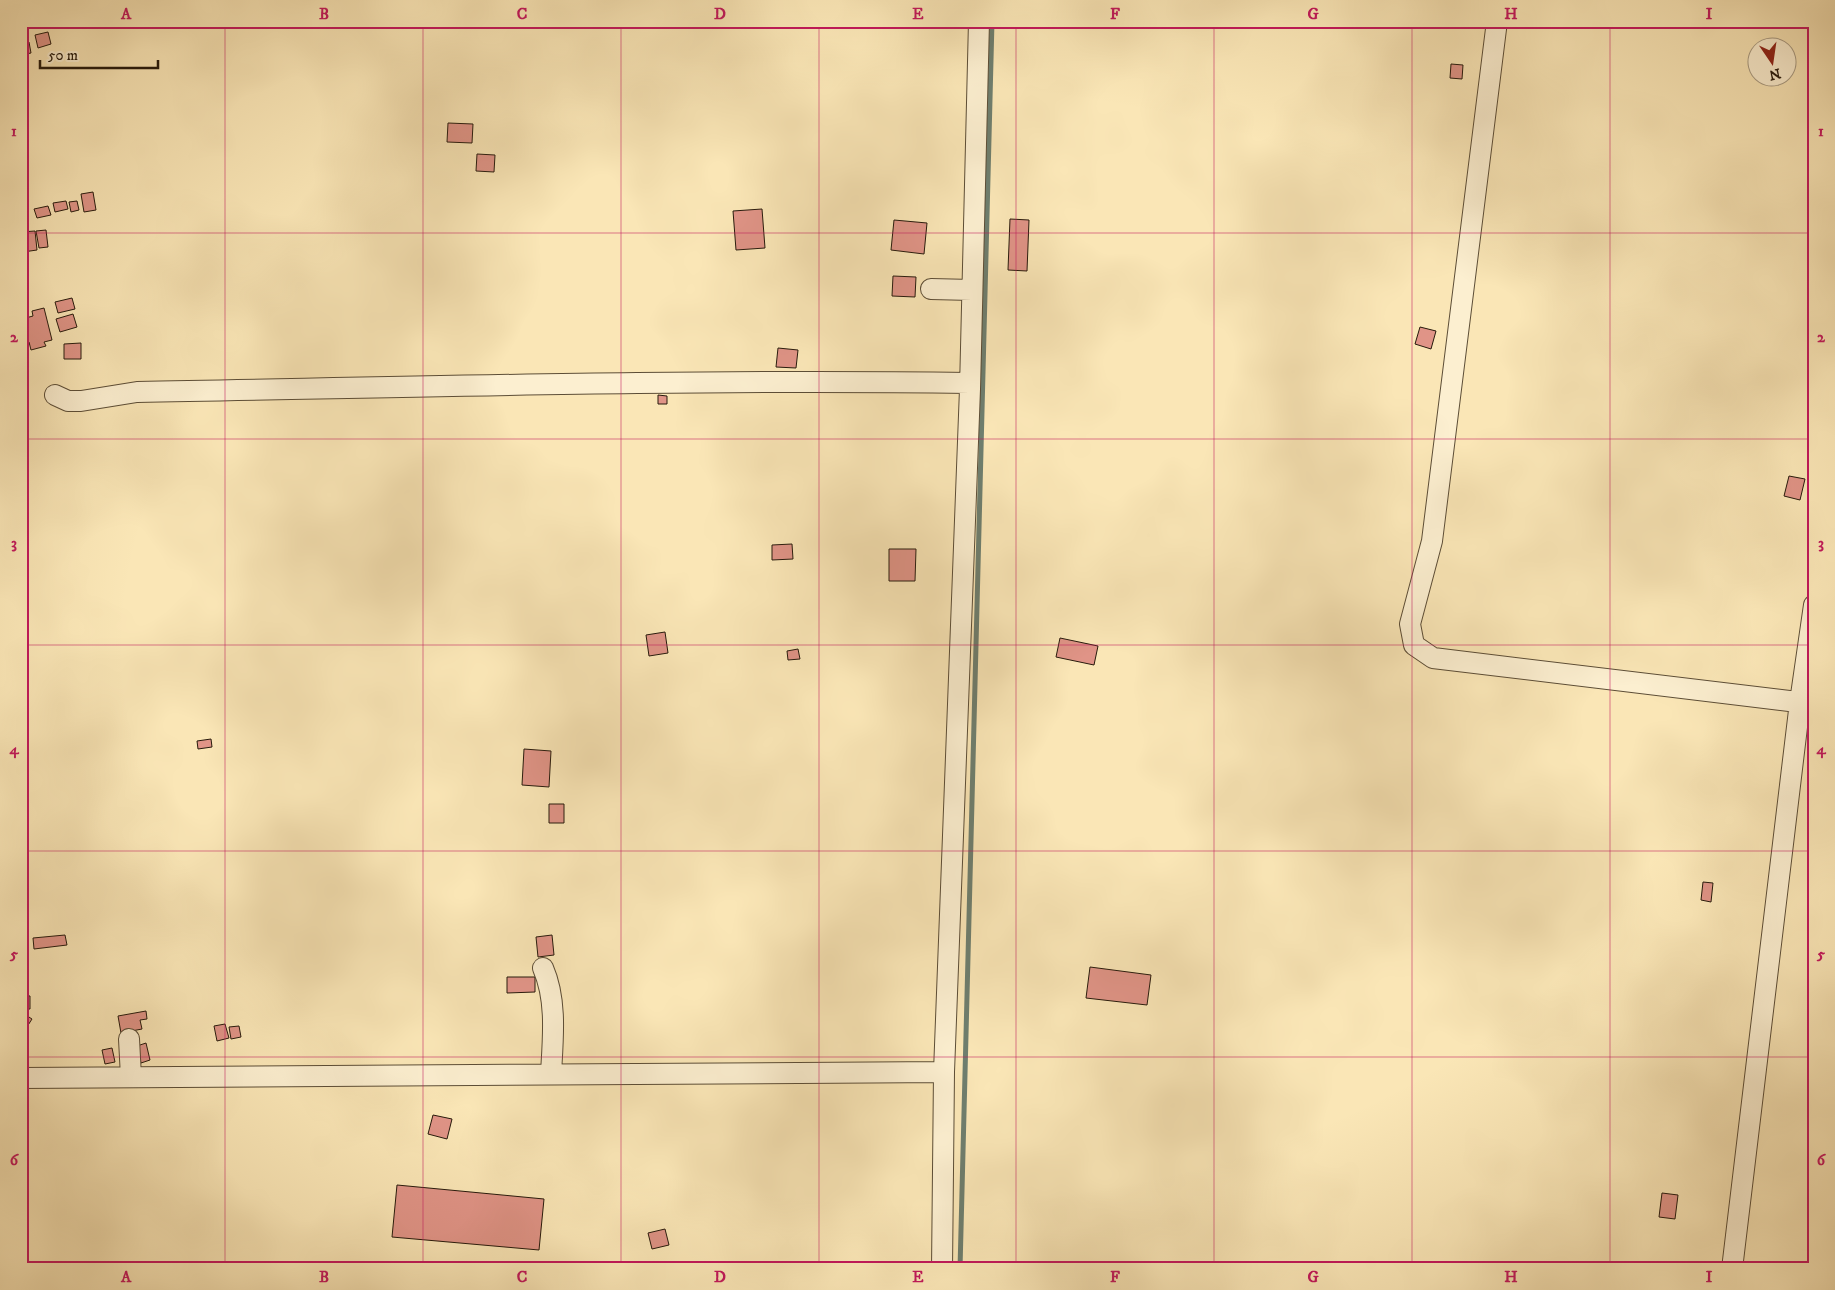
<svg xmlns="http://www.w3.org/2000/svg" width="1835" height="1290" viewBox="0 0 1835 1290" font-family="'IM FELL DW Pica',serif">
	<rect width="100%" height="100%" fill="#fae6b6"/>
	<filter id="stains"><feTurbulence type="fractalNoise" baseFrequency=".004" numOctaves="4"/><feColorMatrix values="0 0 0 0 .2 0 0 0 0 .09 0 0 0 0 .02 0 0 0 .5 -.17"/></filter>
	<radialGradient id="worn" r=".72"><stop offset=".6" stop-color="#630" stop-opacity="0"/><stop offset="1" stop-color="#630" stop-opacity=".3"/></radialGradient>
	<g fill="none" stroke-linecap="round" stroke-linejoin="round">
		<!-- stream -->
		<path stroke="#6e7e6e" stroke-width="5" d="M960,1269L992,21"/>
	</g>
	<!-- building -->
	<path fill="#e09487" stroke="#271a0c" d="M48,32L51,44L38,48L35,35Z
		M29,42L31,53L21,55V44Z
		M1451,64L1463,65L1462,79L1450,78Z
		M448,123L473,124L472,143L447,142Z
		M477,154L495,155L494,172L476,171Z
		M93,192L96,210L84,212L81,194Z
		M66,201L68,209L55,212L53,203Z
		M77,201L79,210L71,212L69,202Z
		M48,206L51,215L37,218L34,209Z
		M762,209L765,248L736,250L733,211Z
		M1010,219L1029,220L1027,271L1008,270Z
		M894,220L927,223L924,254L891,250Z
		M46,230L48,247L39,248L36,231Z
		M35,231L37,250L23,252L21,232Z
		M893,276L916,277L915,297L892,296Z
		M72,298L75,309L58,313L55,302Z
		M44,308L52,340L44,342L46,346L31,350L29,342L21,344V328L24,327L22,319L33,316L32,311Z
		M73,314L77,327L60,332L56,319Z
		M1420,327L1436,331L1431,349L1415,344Z
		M81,343V359H64V344Z
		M778,348L798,350L796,368L776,367Z
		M658,395L667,396V404H658Z
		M1789,476L1805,479L1800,500L1784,496Z
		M792,544L793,559L772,560V545Z
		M889,549H916L915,581H889Z
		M665,632L668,653L649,656L646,635Z
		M1060,638L1098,646L1094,665L1056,657Z
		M798,649L800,659L788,660L787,651Z
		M211,739L212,747L198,749L197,741Z
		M524,749L551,751L549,787L522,785Z
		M549,804H564V823H549Z
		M1703,882L1713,883L1711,902L1701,900Z
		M65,935L67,945L34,949L33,938Z
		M552,935L554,955L538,957L536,937Z
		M1090,967L1151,975L1147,1005L1086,998Z
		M507,977H535V992L507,993Z
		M21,995L30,996V1009H21Z
		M146,1011L147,1019L140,1020L142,1029L121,1033L118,1016Z
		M21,1012L32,1019L23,1033L21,1032Z
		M225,1024L229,1038L217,1041L214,1026Z
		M239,1026L241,1037L231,1039L229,1027Z
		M146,1043L150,1060L141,1063L137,1046Z
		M112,1048L115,1062L105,1064L102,1050Z
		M433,1115L452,1119L447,1139L428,1134Z
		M397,1185L544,1199L539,1250L392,1237Z
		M1662,1193L1678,1195L1675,1219L1659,1217Z
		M665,1229L669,1245L652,1249L648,1233Z"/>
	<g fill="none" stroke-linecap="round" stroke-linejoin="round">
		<defs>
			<path id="minor" d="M1497,21L1432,541L1410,624L1414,645L1433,658L1814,704
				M931,289L972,290
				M55,395L68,401H81L137,392C415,387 692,379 970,383
				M543,968C557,1000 553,1038 551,1073
				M129,1039L131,1077
				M21,1078L944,1072
				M942,1269L944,1072L970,389L979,21
				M1732,1269L1800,702L1814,605"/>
		</defs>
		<!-- minor casing -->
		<use href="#minor" stroke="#5c4d36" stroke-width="22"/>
		<!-- minor -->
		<use href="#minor" stroke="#fcefd0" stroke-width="20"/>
	</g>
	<!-- grid -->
	<path fill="none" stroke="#c2185b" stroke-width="1" stroke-opacity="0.55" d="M225,21V1269M423,21V1269M621,21V1269M819,21V1269M1016,21V1269M1214,21V1269M1412,21V1269M1610,21V1269M21,233H1814M21,439H1814M21,645H1814M21,851H1814M21,1057H1814"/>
	<!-- margin -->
	<rect width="1835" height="1290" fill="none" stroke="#fae6b6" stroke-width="55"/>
	<!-- north arrow -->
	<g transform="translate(1772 62) rotate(167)"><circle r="24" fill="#fcefd0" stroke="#a79a82"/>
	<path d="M0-4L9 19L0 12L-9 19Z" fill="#8f2418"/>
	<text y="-8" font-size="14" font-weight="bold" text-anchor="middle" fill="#271a0c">N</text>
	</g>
	<!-- scale -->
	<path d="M40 60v8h118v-8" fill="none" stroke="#271a0c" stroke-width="2.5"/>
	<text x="48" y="60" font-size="15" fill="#271a0c" stroke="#fcefd0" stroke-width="4" paint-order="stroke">50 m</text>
	<rect x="28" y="28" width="1780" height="1234" fill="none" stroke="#c2185b" stroke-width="2"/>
	<g font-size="16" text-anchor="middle" font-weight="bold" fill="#c2185b">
		<text x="126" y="19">A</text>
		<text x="324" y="19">B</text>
		<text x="522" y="19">C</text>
		<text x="720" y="19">D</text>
		<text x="918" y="19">E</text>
		<text x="1115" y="19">F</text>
		<text x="1313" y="19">G</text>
		<text x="1511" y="19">H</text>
		<text x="1709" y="19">I</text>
		<text x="14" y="136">1</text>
		<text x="1821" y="136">1</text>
		<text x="14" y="342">2</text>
		<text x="1821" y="342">2</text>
		<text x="14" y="548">3</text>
		<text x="1821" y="548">3</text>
		<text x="14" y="754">4</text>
		<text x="1821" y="754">4</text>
		<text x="14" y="959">5</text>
		<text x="1821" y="959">5</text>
		<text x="14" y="1165">6</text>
		<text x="1821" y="1165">6</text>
		<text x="126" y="1282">A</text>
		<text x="324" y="1282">B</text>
		<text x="522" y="1282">C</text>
		<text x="720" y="1282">D</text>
		<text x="918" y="1282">E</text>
		<text x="1115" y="1282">F</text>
		<text x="1313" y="1282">G</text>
		<text x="1511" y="1282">H</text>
		<text x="1709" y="1282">I</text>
	</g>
	<rect width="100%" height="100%" filter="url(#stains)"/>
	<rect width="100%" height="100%" fill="url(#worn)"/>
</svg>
